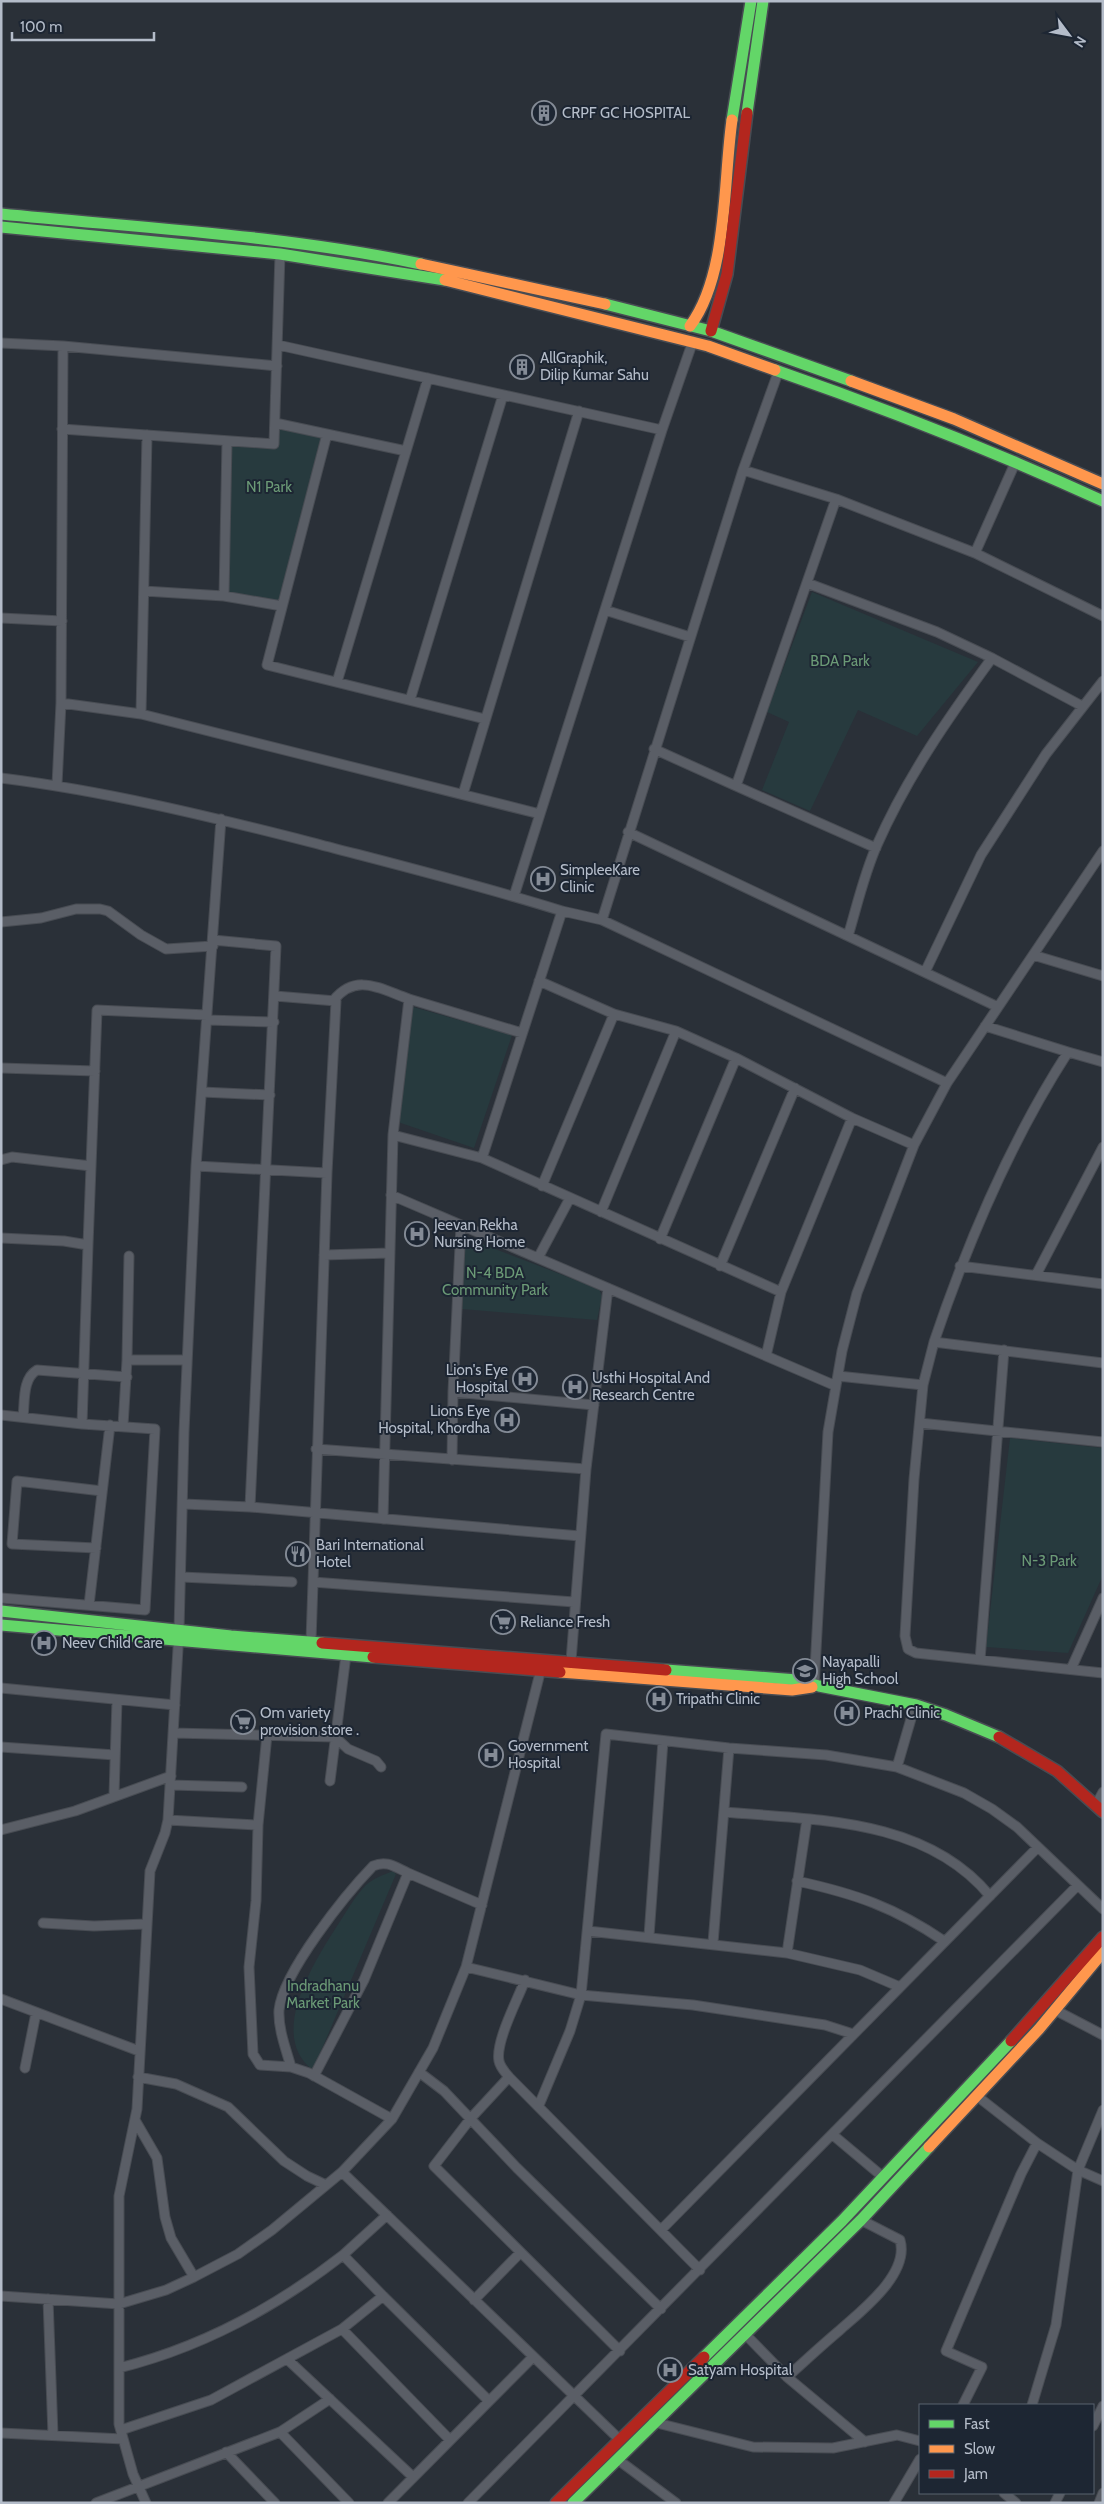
<svg xmlns="http://www.w3.org/2000/svg" width="1104" height="2504" viewBox="0 0 1104 2504" font-family="Cabin,sans-serif">
	<rect width="100%" height="100%" fill="#2a3038"/>
	<!-- green -->
	<path fill="#273a3e" d="M275,423L327,434L282,606L224,596L227,441L273,444Z
		M812,592L978,662L917,736L858,710L810,811L762,790L789,722L767,712Z
		M413,1007L512,1035L474,1148L398,1122Z
		M464,1237L599,1289L602,1296L597,1320L462,1309Z
		M1010,1438L1103,1448V1575L1068,1653L986,1647Z
		M393,1871L396,1874L313,2070C267,2036 314,1962 337,1926C346,1913 354,1897 366,1885C374,1878 383,1875 393,1871Z"/>
	<g fill="none" stroke-linecap="round" stroke-linejoin="round">
		<defs>
			<path id="street" d="M1,343L63,346L277,366
				M278,345L662,430
				M275,423L406,451
				M62,429L274,444L280,254
				M327,434L267,665L485,719
				M743,470L836,499L975,553L1103,616
				M975,553L1016,461
				M807,583L937,632L992,658
				M144,591L224,596L282,606
				M224,596L227,441
				M605,610L690,637
				M1,618L62,621
				M337,682L428,378
				M410,700L503,395
				M61,703L141,714L540,814
				M141,714L147,435
				M654,749L736,786L836,499
				M1,778C105,791 208,816 310,842C394,864 479,885 562,911L482,1158L393,1135L383,1519
				M57,785L61,703L63,346
				M736,786L876,848
				M463,794L579,411
				M628,832L998,1007
				M514,896L662,430L693,341
				M562,911L602,920L947,1083
				M602,920L743,470L779,370
				M1,922L41,918L76,909H100L108,911L141,935L166,949L213,946
				M848,936C857,906 864,874 877,845C907,777 948,718 992,658L1082,706
				M213,940L276,946L250,1507
				M1033,955L1103,976
				M925,972L981,855L1046,754L1103,681
				M539,981L614,1014L676,1031L736,1058L852,1118L914,1145
				M275,996L336,1001L327,1173L311,1641
				M333,1001C356,972 380,989 409,999
				M207,1020L274,1022
				M1068,1052L1103,1062
				M1,1068L95,1071
				M202,1092L270,1095
				M393,1135L409,999L522,1033
				M482,1158L781,1292
				M1,1160L12,1157L91,1166
				M196,1166L327,1173
				M542,1186L614,1014
				M391,1195L836,1386
				M601,1212L676,1031
				M1,1238L64,1241L88,1245L97,1010L207,1015
				M660,1239L736,1058
				M324,1255L390,1253
				M538,1258L570,1198
				M720,1266L795,1088
				M960,1266L1103,1284
				M1036,1275L1103,1147
				M934,1342C968,1241 1010,1142 1068,1052L985,1026
				M766,1356L781,1292L852,1118
				M127,1360H187
				M838,1376L923,1385L914,1479L905,1636L908,1649L916,1653L1103,1673
				M923,1385L934,1342L1103,1363
				M453,1392L461,1225
				M1,1415L82,1424L88,1245
				M23,1417C25,1402 22,1379 37,1370L127,1377
				M920,1423L1103,1442
				M123,1426L127,1360L129,1256
				M316,1449L586,1469
				M452,1460L453,1392L594,1405
				M184,1504L250,1507L580,1536
				M96,1548L12,1544L17,1481L102,1491
				M181,1577L292,1582
				M313,1582L574,1602
				M1,1598L145,1610L155,1429L82,1424
				M89,1605L110,1425
				M980,1660L1004,1350
				M571,1661L586,1469L608,1288
				M1071,1669L1103,1598
				M814,1687L828,1432L842,1351L857,1293L914,1145L947,1083L1103,851
				M1,1688L175,1705
				M173,1733L335,1737L348,1749L376,1761L381,1767
				M267,1735L258,1825L256,1901L249,1967L253,2054L260,2065L291,2067L309,2073L392,2119
				M1,1747L115,1755
				M897,1767L915,1705
				M330,1781L346,1655
				M170,1785L242,1787
				M114,1795L117,1700
				M1096,1805L1103,1792
				M724,1812C816,1820 926,1818 990,1896
				M807,1819L787,1953L860,1970L900,1987
				M168,1820L258,1825
				M1,1830L75,1811L171,1776
				M797,1881C856,1894 894,1907 944,1941
				M43,1923L94,1926L146,1924
				M588,1931L787,1953
				M649,1936L663,1741
				M713,1943L729,1748
				M466,1967L581,1995L606,1734L729,1748L826,1755L897,1767L964,1793L992,1809L1017,1827L1103,1909
				M525,1980C518,1999 495,2042 499,2061C500,2067 505,2072 509,2077L700,2270
				M1,1999L139,2051
				M1055,2010L1103,2035
				M291,2067C286,2049 278,2029 279,2010C283,1972 346,1894 373,1866C387,1860 395,1867 408,1873
				M25,2068L36,2013
				M419,2072L444,2091L517,2168L661,2309
				M314,2076L364,1980L408,1873L482,1905
				M138,2077L176,2084L228,2107L284,2161L307,2176L326,2185
				M509,2077L471,2118L434,2166L620,2351
				M539,2105L570,2031L581,1995L693,2005L825,2025L853,2034
				M1103,2110L1078,2170L1103,2181
				M135,2120L157,2158L165,2217L171,2238L194,2277
				M833,2135L883,2177
				M342,2172L619,2439
				M661,2230L1037,1848
				M1,2296L119,2304L166,2290L194,2277L238,2254L272,2230L342,2172L392,2119L433,2048L466,1967L542,1665
				M383,2296L489,2401
				M48,2299L53,2435
				M474,2300L520,2253
				M342,2329L383,2296L343,2255L387,2215
				M745,2334L787,2377L865,2442
				M287,2359L413,2477
				M119,2368C203,2347 275,2308 343,2255
				M787,2377C805,2361 822,2345 840,2330C861,2311 910,2274 900,2240L861,2220
				M963,2405L982,2367L946,2351L1021,2174L1037,2143L977,2096
				M1032,2405L1056,2325L1078,2170L1037,2143
				M653,2422L753,2447L833,2448L897,2435L920,2441
				M1093,2426L1103,2406
				M121,2430L211,2400L342,2329L450,2440
				M280,2432L349,2503
				M1,2433L123,2439
				M226,2452L275,2503
				M617,2459L676,2503
				M1004,2493L1016,2503
				M96,2503L280,2432L330,2399
				M146,2503L133,2474L119,2424V2196L137,2109L150,1871L165,1833L168,1820L179,1631L184,1432L196,1166L221,819
				M388,2503L533,2357
				M468,2503L1077,1886
				M894,2503L920,2459
				M1055,2503L1060,2493
				M1099,2503L1103,2493"/>
			<path id="fast" d="M747,113L763,1
				M732,120L751,1
				M1,214C141,228 283,235 421,264
				M1,227L280,254L445,280
				M605,304L711,331L851,381
				M775,370C887,409 996,452 1103,501
				M1,1611L231,1636L322,1643
				M1,1625L373,1657
				M666,1670L797,1680L819,1686L916,1705L946,1715L999,1737
				M704,2357L842,2221L1011,2041
				M573,2503L861,2220L929,2147"/>
			<path id="slow" d="M421,264L605,304
				M445,280L708,346L775,370
				M690,326C728,275 723,183 732,120
				M851,381L954,419L1103,484
				M560,1672L792,1690L812,1687
				M929,2147L1039,2029L1103,1952"/>
			<path id="jam" d="M711,331L727,274L747,113
				M322,1643L666,1670
				M373,1657L560,1672
				M999,1737L1057,1771L1103,1812
				M1011,2041L1103,1937
				M556,2503L704,2357"/>
		</defs>
		<!-- street casing -->
		<use href="#street" stroke="#484c53" stroke-width="11"/>
		<!-- fast casing -->
		<use href="#fast" stroke="#484c53" stroke-width="14"/>
		<!-- slow casing -->
		<use href="#slow" stroke="#484c53" stroke-width="14"/>
		<!-- jam casing -->
		<use href="#jam" stroke="#484c53" stroke-width="14"/>
		<!-- street -->
		<use href="#street" stroke="#5a5e66" stroke-width="9"/>
		<!-- fast -->
		<use href="#fast" stroke="#63d668" stroke-width="11"/>
		<!-- slow -->
		<use href="#slow" stroke="#ff974d" stroke-width="11"/>
		<!-- jam -->
		<use href="#jam" stroke="#b3261e" stroke-width="11"/>
	</g>
	<!-- icons -->
	<defs>
		<symbol id="building-ring" viewBox="-11 -11 22 22"><circle r="9.5" fill="#1d2633" stroke="#848b96" stroke-width="1.5"/><path d="M-4-6H4V6H1V3H-1V6H-4ZM-2.5-4.3h1.7v1.8h-1.7ZM.8-4.3h1.7v1.8H.8ZM-2.5-1h1.7V.8h-1.7ZM.8-1h1.7V.8H.8Z" fill="#848b96"/></symbol>
		<symbol id="hospital-ring" viewBox="-11 -11 22 22"><circle r="9.5" fill="#1d2633" stroke="#848b96" stroke-width="1.5"/><path d="M-5-5h3v3.5h4V-5h3V5h-3V1.5h-4V5h-3Z" fill="#848b96"/></symbol>
		<symbol id="restaurant-ring" viewBox="-11 -11 22 22"><circle r="9.5" fill="#1d2633" stroke="#848b96" stroke-width="1.5"/><path d="M-5-6h1v4h1v-4h1v4h1v-4h1v5L-1.5 .5V6h-2V.5L-5-1ZM5-6V6H3V1.5H1.5Q1.5-4 5-6Z" fill="#848b96"/></symbol>
		<symbol id="supermarket-ring" viewBox="-11 -11 22 22"><circle r="9.5" fill="#1d2633" stroke="#848b96" stroke-width="1.5"/><path d="M-6-5.5h2.5l.6 2H6L4.5 2H-2.5L-4.4-4H-6ZM-1.5 3.2a1.3 1.3 0 1 0 .1 0ZM3 3.2a1.3 1.3 0 1 0 .1 0Z" fill="#848b96"/></symbol>
		<symbol id="school-ring" viewBox="-11 -11 22 22"><circle r="9.5" fill="#1d2633" stroke="#848b96" stroke-width="1.5"/><path d="M0-5L7-2L0 1L-7-2ZM-4 1L0 2.5L4 1V4Q0 6-4 4Z" fill="#848b96"/></symbol>
	</defs>
	<g fill-rule="evenodd">
		<use href="#building-ring" x="530" y="99" width="28" height="28"/>
		<use href="#building-ring" x="508" y="353" width="28" height="28"/>
		<use href="#hospital-ring" x="529" y="865" width="28" height="28"/>
		<use href="#hospital-ring" x="403" y="1220" width="28" height="28"/>
		<use href="#hospital-ring" x="511" y="1365" width="28" height="28"/>
		<use href="#hospital-ring" x="561" y="1373" width="28" height="28"/>
		<use href="#hospital-ring" x="493" y="1406" width="28" height="28"/>
		<use href="#restaurant-ring" x="284" y="1540" width="28" height="28"/>
		<use href="#supermarket-ring" x="489" y="1608" width="28" height="28"/>
		<use href="#hospital-ring" x="30" y="1629" width="28" height="28"/>
		<use href="#school-ring" x="791" y="1657" width="28" height="28"/>
		<use href="#hospital-ring" x="645" y="1685" width="28" height="28"/>
		<use href="#hospital-ring" x="833" y="1699" width="28" height="28"/>
		<use href="#supermarket-ring" x="229" y="1708" width="28" height="28"/>
		<use href="#hospital-ring" x="477" y="1741" width="28" height="28"/>
		<use href="#hospital-ring" x="656" y="2356" width="28" height="28"/>
	</g>
	<g text-anchor="middle" stroke-width="4" stroke-linejoin="round" paint-order="stroke">
		<!-- poi labels -->
		<g font-size="15" fill="#b4bcc9" stroke="#1d2633" text-anchor="start">
			<text x="562" y="118">CRPF GC HOSPITAL</text>
			<text x="540" y="363">AllGraphik,<tspan x="540" dy="17">Dilip Kumar Sahu</tspan></text>
			<text x="560" y="875">SimpleeKare<tspan x="560" dy="17">Clinic</tspan></text>
			<text x="434" y="1230">Jeevan Rekha<tspan x="434" dy="17">Nursing Home</tspan></text>
			<text x="508" y="1375" text-anchor="end">Lion's Eye<tspan x="508" dy="17">Hospital</tspan></text>
			<text x="592" y="1383">Usthi Hospital And<tspan x="592" dy="17">Research Centre</tspan></text>
			<text x="490" y="1416" text-anchor="end">Lions Eye<tspan x="490" dy="17">Hospital, Khordha</tspan></text>
			<text x="316" y="1550">Bari International<tspan x="316" dy="17">Hotel</tspan></text>
			<text x="520" y="1627">Reliance Fresh</text>
			<text x="62" y="1648">Neev Child Care</text>
			<text x="822" y="1667">Nayapalli<tspan x="822" dy="17">High School</tspan></text>
			<text x="676" y="1704">Tripathi Clinic</text>
			<text x="260" y="1718">Om variety<tspan x="260" dy="17">provision store .</tspan></text>
			<text x="864" y="1718">Prachi Clinic</text>
			<text x="508" y="1751">Government<tspan x="508" dy="17">Hospital</tspan></text>
			<text x="688" y="2375">Satyam Hospital</text>
		</g>
		<!-- park labels -->
		<g font-size="15" fill="#6b9a76" stroke="#1d2633">
			<text x="269" y="492">N1 Park</text>
			<text x="840" y="666">BDA Park</text>
			<text x="495" y="1278">N-4 BDA<tspan x="495" dy="17">Community Park</tspan></text>
			<text x="1049" y="1566">N-3 Park</text>
			<text x="323" y="1991">Indradhanu<tspan x="323" dy="17">Market Park</tspan></text>
		</g>
	</g>
	<!-- border -->
	<rect width="1104" height="2504" fill="none" stroke="#b4bcc9" stroke-width="5"/>
	<!-- legend -->
	<rect x="919" y="2404" width="175" height="90" fill="#1d2633" stroke="#59626f"/>
	<rect x="929" y="2420" width="25" height="8" fill="#63d668" stroke="#59626f"/>
	<text x="964" y="2429" font-size="15" fill="#b4bcc9">Fast</text>
	<rect x="929" y="2445" width="25" height="8" fill="#ff974d" stroke="#59626f"/>
	<text x="964" y="2454" font-size="15" fill="#b4bcc9">Slow</text>
	<rect x="929" y="2470" width="25" height="8" fill="#b3261e" stroke="#59626f"/>
	<text x="964" y="2479" font-size="15" fill="#b4bcc9">Jam</text>
	<!-- north arrow -->
	<g transform="translate(1069 35) rotate(122)" stroke="#1d2633" stroke-width="4" paint-order="stroke">
	<path d="M0-4L9 19L0 12L-9 19Z" fill="#b4bcc9"/>
	<text y="-8" font-size="14" font-weight="bold" text-anchor="middle" fill="#b4bcc9">N</text>
	</g>
	<!-- scale -->
	<path d="M12 32v8h142v-8" fill="none" stroke="#b4bcc9" stroke-width="2.5"/>
	<text x="20" y="32" font-size="15" fill="#b4bcc9" stroke="#1d2633" stroke-width="4" paint-order="stroke">100 m</text>
</svg>
